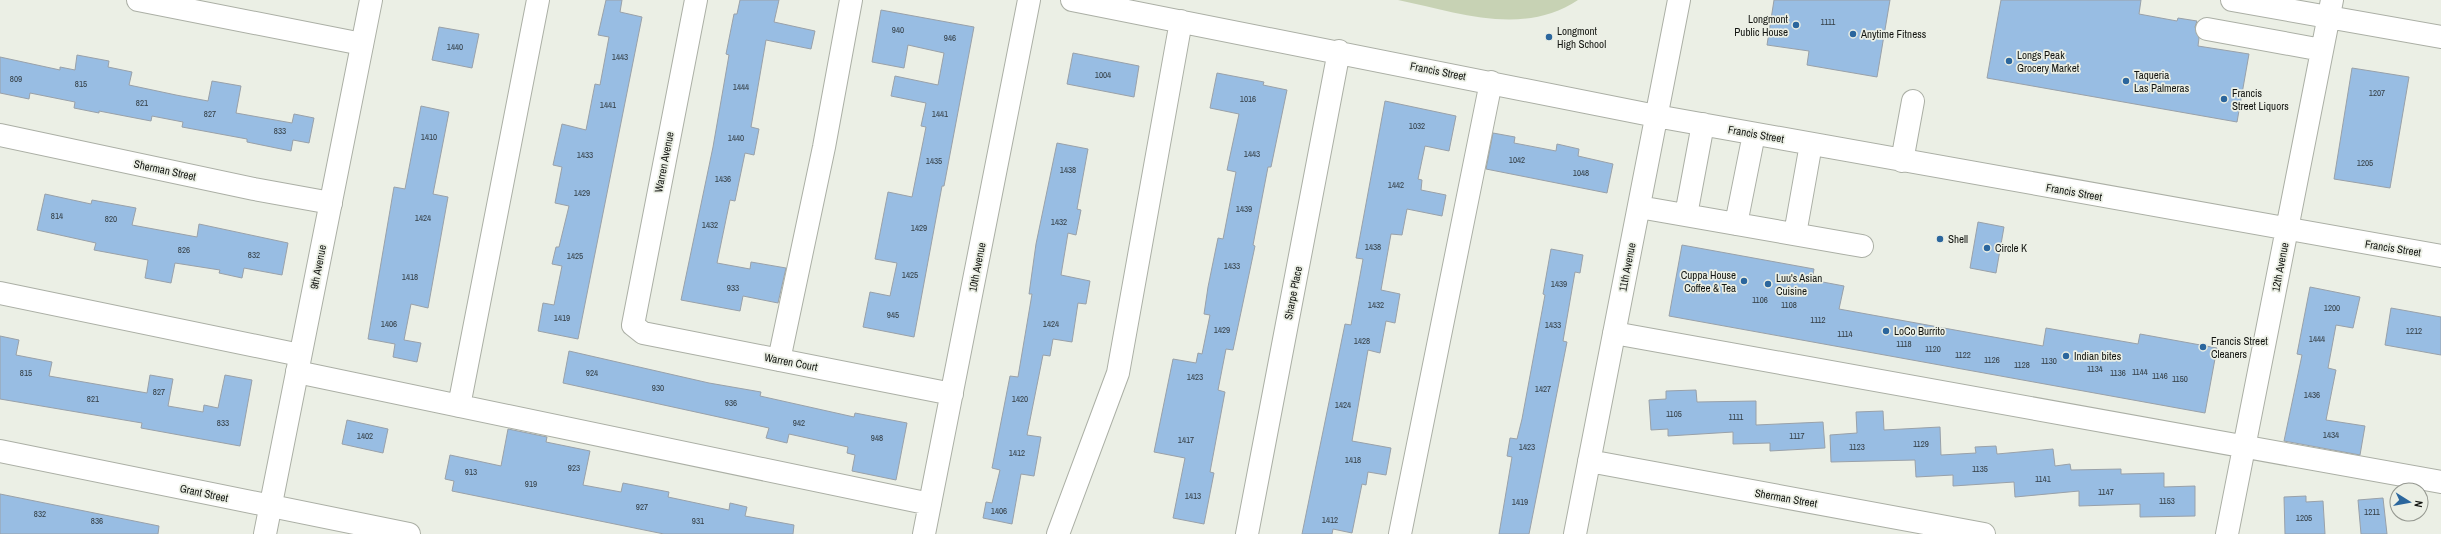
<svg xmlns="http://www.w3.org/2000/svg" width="2441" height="534" viewBox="0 0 2441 534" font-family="'Archivo Narrow',sans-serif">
	<rect width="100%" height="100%" fill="#ebefe5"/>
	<!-- green -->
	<path fill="#c7d2b4" d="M1398,0H1578C1523,37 1456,12 1398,0Z"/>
	<!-- building -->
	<path fill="#98bde3" stroke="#99a1a9" d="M606,0H622L620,12L642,17L578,339L538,331L543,303L554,305L562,266L552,264L556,247H559L569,206L555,203L562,167L553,165L562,124L586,130L595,84L600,85L609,37L598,35Z
		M740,0H779L774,22L815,31L811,49L766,40L751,127L759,129L754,155L745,153L735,201L730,200L717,263L750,269L751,262L786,268L778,303L743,296L740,311L681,300L713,147L729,55L726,54L734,14H737Z
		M1774,0H1890L1877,77L1807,65L1809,51L1767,45Z
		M2001,0H2141L2139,14L2177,21L2178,18L2197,21L2195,27L2199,38L2198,46L2249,54L2237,122L1987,78Z
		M881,10L974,27L944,186H942L914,337L863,327L870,292L890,296L897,263L875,259L888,192L912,197L926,127L921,126L926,103L891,96L895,76L938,85L944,53L908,45L904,68L872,62Z
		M439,27L479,34L472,68L432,60Z
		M1073,53L1139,66L1134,97L1067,84Z
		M77,55L109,61L108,67L132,72L129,85L176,95L208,101L212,81L241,86L236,113L292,123L294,114L314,118L309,143L293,140L291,151L247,142V139L182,127L183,122L152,116L151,121L99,111V113L74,108L75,102L30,93L29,99L0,93V57L60,70V67L75,70Z
		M2352,68L2409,77L2390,188L2334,179Z
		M1217,73L1264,82L1263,85L1287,90L1271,167H1268L1253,245L1255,246L1233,350L1226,349L1218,390L1225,392L1210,472L1214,473L1204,524L1173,518L1185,458L1154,452L1173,359L1196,363L1198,353L1202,354L1210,315L1204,314L1208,287L1218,238L1223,239L1236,172L1227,170L1239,114L1210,108Z
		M1385,101L1456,116L1449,151L1425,146L1418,179L1422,180L1421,190L1446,195L1442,216L1407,209L1402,235L1391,234L1381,290L1400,294L1395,323L1386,321L1380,353L1368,350L1352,441L1391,448L1386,475L1368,472L1366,485L1362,484L1352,533L1333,529L1332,534H1302L1345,324L1351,325L1363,259L1356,258Z
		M421,106L449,112L433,194L448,197L428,308L411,304L404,340L421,343L417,362L393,357L395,344L368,339L394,187L405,189Z
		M1493,133L1515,137L1514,143L1556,151L1557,144L1579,149L1578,156L1613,164L1607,193L1486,169Z
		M1057,143L1088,149L1077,209L1081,210L1076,235L1068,233L1061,275L1090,281L1086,304L1078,303L1072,342L1053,339L1050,356L1043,355L1027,435L1041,437L1034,476L1021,474L1012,524L983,518L986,502L992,503L1000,470L992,468L1010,376L1018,377L1032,294H1029L1036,244Z
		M45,194L91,204L92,200L136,208L132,225L197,237L199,224L288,243L282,275L244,268L242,278L219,273L220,270L175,263L171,283L145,278L148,260L94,250L96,243L37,230Z
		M1978,222L2004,227L1996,273L1970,268Z
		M1682,245L1814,269L1812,280L1844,286L1839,309L2043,346L2046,328L2138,344L2140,334L2217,348L2205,413L1669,316Z
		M1551,249L1583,255L1580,273L1575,272L1563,341L1567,342L1529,534H1499L1512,457L1507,456L1510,438L1517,439L1522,419L1545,295L1543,294Z
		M2310,287L2360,297L2353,328L2336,325L2328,368L2336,370L2326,420L2365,426L2360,455L2284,441L2302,355L2297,354Z
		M2391,308L2441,317V355L2385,345Z
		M0,336L19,340L16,355L52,362L49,376L147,393L150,375L173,379L168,406L203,412L204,405L218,408L225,375L252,380L240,446L141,428L142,423L0,399Z
		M569,351L709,383L761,392L760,396L854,417L855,413L907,423L896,480L852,471L855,455L847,453L848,447L789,434L787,443L766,438L769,428L563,383Z
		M1696,390L1697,402L1756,401V425L1823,422L1825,448L1770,451V443L1733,444V432L1668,436V429L1651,430L1649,400L1666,399V391Z
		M1883,411L1884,430L1940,427L1941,455L1976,453L1975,447L1996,446L1997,454L2053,449L2055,466L2070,464L2071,470L2121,469V474L2164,473V487L2195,486V516L2140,517V504L2079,506V491L2015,497L2014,482L1953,486V475L1916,477L1915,460L1831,462L1830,435L1857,433L1856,412Z
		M347,420L388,429L383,453L342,444Z
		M508,429L547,437L546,442L590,451L583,485L621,492L623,483L669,492L668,497L729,510L730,503L747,507L745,516L794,525L793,534H664L452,491L454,481L445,479L450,455L501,466Z
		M0,494L159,526L158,534H0Z
		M2306,496V502L2323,501L2325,534H2285L2284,497Z
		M2383,498L2387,534H2361L2358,500Z"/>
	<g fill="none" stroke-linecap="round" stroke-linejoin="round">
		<defs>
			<path id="minor" d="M138,0L362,44
				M696,0L633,325L643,333L952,394
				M1072,0L1656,116L2441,256
				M2232,0L2441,37
				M2207,29L2322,50
				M0,135L254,189L331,203
				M1902,161L1913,101
				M1639,207L1862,246
				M1686,215L1703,124
				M1736,224L1754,134
				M1795,234L1811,144
				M0,293L300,355
				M1614,333L2441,482
				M779,360L824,147L851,0
				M297,372L930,504
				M459,406L538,0
				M0,451L409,534
				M1589,461L1984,534
				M924,534L1029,0
				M1058,534L1118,373L1181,21
				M1247,534L1339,51
				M1400,534L1491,82
				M1575,534L1679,0
				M2227,534L2332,0"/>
			<path id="major" d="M265,534L371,0"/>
		</defs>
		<!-- minor casing -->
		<use href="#minor" stroke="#abafa5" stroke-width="24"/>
		<!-- major casing -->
		<use href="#major" stroke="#abafa5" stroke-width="24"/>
		<!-- minor -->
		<use href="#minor" stroke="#fff" stroke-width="22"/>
		<!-- major -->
		<use href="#major" stroke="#fff" stroke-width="22"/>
	</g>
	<!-- markers -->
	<g fill="#2b669d" stroke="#ebefe5" stroke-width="1.5">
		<circle cx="1796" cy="25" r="4"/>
		<circle cx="1853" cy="34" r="4"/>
		<circle cx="1549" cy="37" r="4"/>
		<circle cx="2009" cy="61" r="4"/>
		<circle cx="2126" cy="81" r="4"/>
		<circle cx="2224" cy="99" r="4"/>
		<circle cx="1940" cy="239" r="4"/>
		<circle cx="1987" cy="248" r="4"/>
		<circle cx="1744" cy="281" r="4"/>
		<circle cx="1768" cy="284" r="4"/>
		<circle cx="1886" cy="331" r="4"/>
		<circle cx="2203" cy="347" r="4"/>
		<circle cx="2066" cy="356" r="4"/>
	</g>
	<g text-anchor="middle" stroke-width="3.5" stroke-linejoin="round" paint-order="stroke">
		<!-- number labels -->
		<g font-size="9" fill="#343f46">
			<text x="1828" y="25">1111</text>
			<text x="898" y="33">940</text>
			<text x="950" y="41">946</text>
			<text x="455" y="50">1440</text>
			<text x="620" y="60">1443</text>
			<text x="1103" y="78">1004</text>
			<text x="16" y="82">809</text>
			<text x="81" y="87">815</text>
			<text x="741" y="90">1444</text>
			<text x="2377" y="96">1207</text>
			<text x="1248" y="102">1016</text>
			<text x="142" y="106">821</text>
			<text x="608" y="108">1441</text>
			<text x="210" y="117">827</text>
			<text x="940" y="117">1441</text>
			<text x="1417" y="129">1032</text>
			<text x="280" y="134">833</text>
			<text x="429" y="140">1410</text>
			<text x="736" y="141">1440</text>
			<text x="1252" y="157">1443</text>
			<text x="585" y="158">1433</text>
			<text x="1517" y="163">1042</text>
			<text x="934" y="164">1435</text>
			<text x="2365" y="166">1205</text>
			<text x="1068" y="173">1438</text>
			<text x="1581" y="176">1048</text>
			<text x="723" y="182">1436</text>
			<text x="1396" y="188">1442</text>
			<text x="582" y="196">1429</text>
			<text x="1244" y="212">1439</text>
			<text x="57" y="219">814</text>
			<text x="423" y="221">1424</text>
			<text x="111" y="222">820</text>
			<text x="1059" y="225">1432</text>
			<text x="710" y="228">1432</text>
			<text x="919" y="231">1429</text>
			<text x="1373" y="250">1438</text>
			<text x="184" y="253">826</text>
			<text x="254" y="258">832</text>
			<text x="575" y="259">1425</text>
			<text x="1232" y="269">1433</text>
			<text x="910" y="278">1425</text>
			<text x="410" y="280">1418</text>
			<text x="1559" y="287">1439</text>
			<text x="733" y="291">933</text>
			<text x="1760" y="303">1106</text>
			<text x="1376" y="308">1432</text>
			<text x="1789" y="308">1108</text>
			<text x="2332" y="311">1200</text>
			<text x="893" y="318">945</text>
			<text x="562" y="321">1419</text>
			<text x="1818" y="323">1112</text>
			<text x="389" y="327">1406</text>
			<text x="1051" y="327">1424</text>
			<text x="1553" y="328">1433</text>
			<text x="1222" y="333">1429</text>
			<text x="2414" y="334">1212</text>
			<text x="1845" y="337">1114</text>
			<text x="2317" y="342">1444</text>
			<text x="1362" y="344">1428</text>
			<text x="1904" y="347">1118</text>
			<text x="1933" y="352">1120</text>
			<text x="1963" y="358">1122</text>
			<text x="1992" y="363">1126</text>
			<text x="2049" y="364">1130</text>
			<text x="2022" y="368">1128</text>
			<text x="2095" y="372">1134</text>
			<text x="2140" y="375">1144</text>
			<text x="26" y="376">815</text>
			<text x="592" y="376">924</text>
			<text x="2118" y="376">1136</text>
			<text x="2160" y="379">1146</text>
			<text x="1195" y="380">1423</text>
			<text x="2180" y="382">1150</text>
			<text x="658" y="391">930</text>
			<text x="1543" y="392">1427</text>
			<text x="159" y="395">827</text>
			<text x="2312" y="398">1436</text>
			<text x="93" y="402">821</text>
			<text x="1020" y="402">1420</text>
			<text x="731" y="406">936</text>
			<text x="1343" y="408">1424</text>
			<text x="1674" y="417">1105</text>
			<text x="1736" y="420">1111</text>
			<text x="223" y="426">833</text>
			<text x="799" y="426">942</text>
			<text x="2331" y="438">1434</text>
			<text x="365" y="439">1402</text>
			<text x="1797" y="439">1117</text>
			<text x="877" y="441">948</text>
			<text x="1186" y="443">1417</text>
			<text x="1921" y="447">1129</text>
			<text x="1527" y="450">1423</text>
			<text x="1857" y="450">1123</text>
			<text x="1017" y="456">1412</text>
			<text x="1353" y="463">1418</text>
			<text x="574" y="471">923</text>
			<text x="1980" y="472">1135</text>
			<text x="471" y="475">913</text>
			<text x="2043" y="482">1141</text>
			<text x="531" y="487">919</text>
			<text x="2106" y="495">1147</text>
			<text x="1193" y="499">1413</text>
			<text x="2167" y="504">1153</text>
			<text x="1520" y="505">1419</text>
			<text x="642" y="510">927</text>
			<text x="999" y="514">1406</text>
			<text x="2372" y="515">1211</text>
			<text x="40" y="517">832</text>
			<text x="2304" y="521">1205</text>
			<text x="1330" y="523">1412</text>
			<text x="97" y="524">836</text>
			<text x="698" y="524">931</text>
		</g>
		<!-- poi labels -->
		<g font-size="11" fill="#131511" stroke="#ebefe5" text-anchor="start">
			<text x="1788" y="23" text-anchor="end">Longmont<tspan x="1788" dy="13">Public House</tspan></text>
			<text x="1557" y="35">Longmont<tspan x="1557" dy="13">High School</tspan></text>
			<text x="1861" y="38">Anytime Fitness</text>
			<text x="2017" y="59">Longs Peak<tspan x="2017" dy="13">Grocery Market</tspan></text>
			<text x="2134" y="79">Taqueria<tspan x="2134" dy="13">Las Palmeras</tspan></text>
			<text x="2232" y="97">Francis<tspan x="2232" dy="13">Street Liquors</tspan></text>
			<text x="1948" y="243">Shell</text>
			<text x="1995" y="252">Circle K</text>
			<text x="1736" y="279" text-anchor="end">Cuppa House<tspan x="1736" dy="13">Coffee &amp; Tea</tspan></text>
			<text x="1776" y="282">Luu's Asian<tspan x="1776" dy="13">Cuisine</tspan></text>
			<text x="1894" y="335">LoCo Burrito</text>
			<text x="2211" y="345">Francis Street<tspan x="2211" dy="13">Cleaners</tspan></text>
			<text x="2074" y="360">Indian bites</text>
		</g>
		<!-- street labels -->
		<g font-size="11" fill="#131511" stroke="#ebefe5">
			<text transform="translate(1438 71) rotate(11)" y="4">Francis Street</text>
			<text transform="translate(1756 134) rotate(10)" y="4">Francis Street</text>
			<text transform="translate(664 162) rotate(-79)" y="4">Warren Avenue</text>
			<text transform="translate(165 170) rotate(12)" y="4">Sherman Street</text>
			<text transform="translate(2074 192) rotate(10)" y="4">Francis Street</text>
			<text transform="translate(2393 248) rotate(9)" y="4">Francis Street</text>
			<text transform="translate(318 267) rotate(-79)" y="4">9th Avenue</text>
			<text transform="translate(977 267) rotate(-79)" y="4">10th Avenue</text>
			<text transform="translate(1627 267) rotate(-79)" y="4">11th Avenue</text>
			<text transform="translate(2280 267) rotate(-79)" y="4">12th Avenue</text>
			<text transform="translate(1293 293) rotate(-79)" y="4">Sharpe Place</text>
			<text transform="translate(791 362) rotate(11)" y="4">Warren Court</text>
			<text transform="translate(204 493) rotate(12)" y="4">Grant Street</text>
			<text transform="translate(1786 498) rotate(10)" y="4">Sherman Street</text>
		</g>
	</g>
	<!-- north arrow -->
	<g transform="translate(2409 502) rotate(101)"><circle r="19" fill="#ebefe5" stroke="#959890"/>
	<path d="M0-3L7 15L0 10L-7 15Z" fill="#2b669d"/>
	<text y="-6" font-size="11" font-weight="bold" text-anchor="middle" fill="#131511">N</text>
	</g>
</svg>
